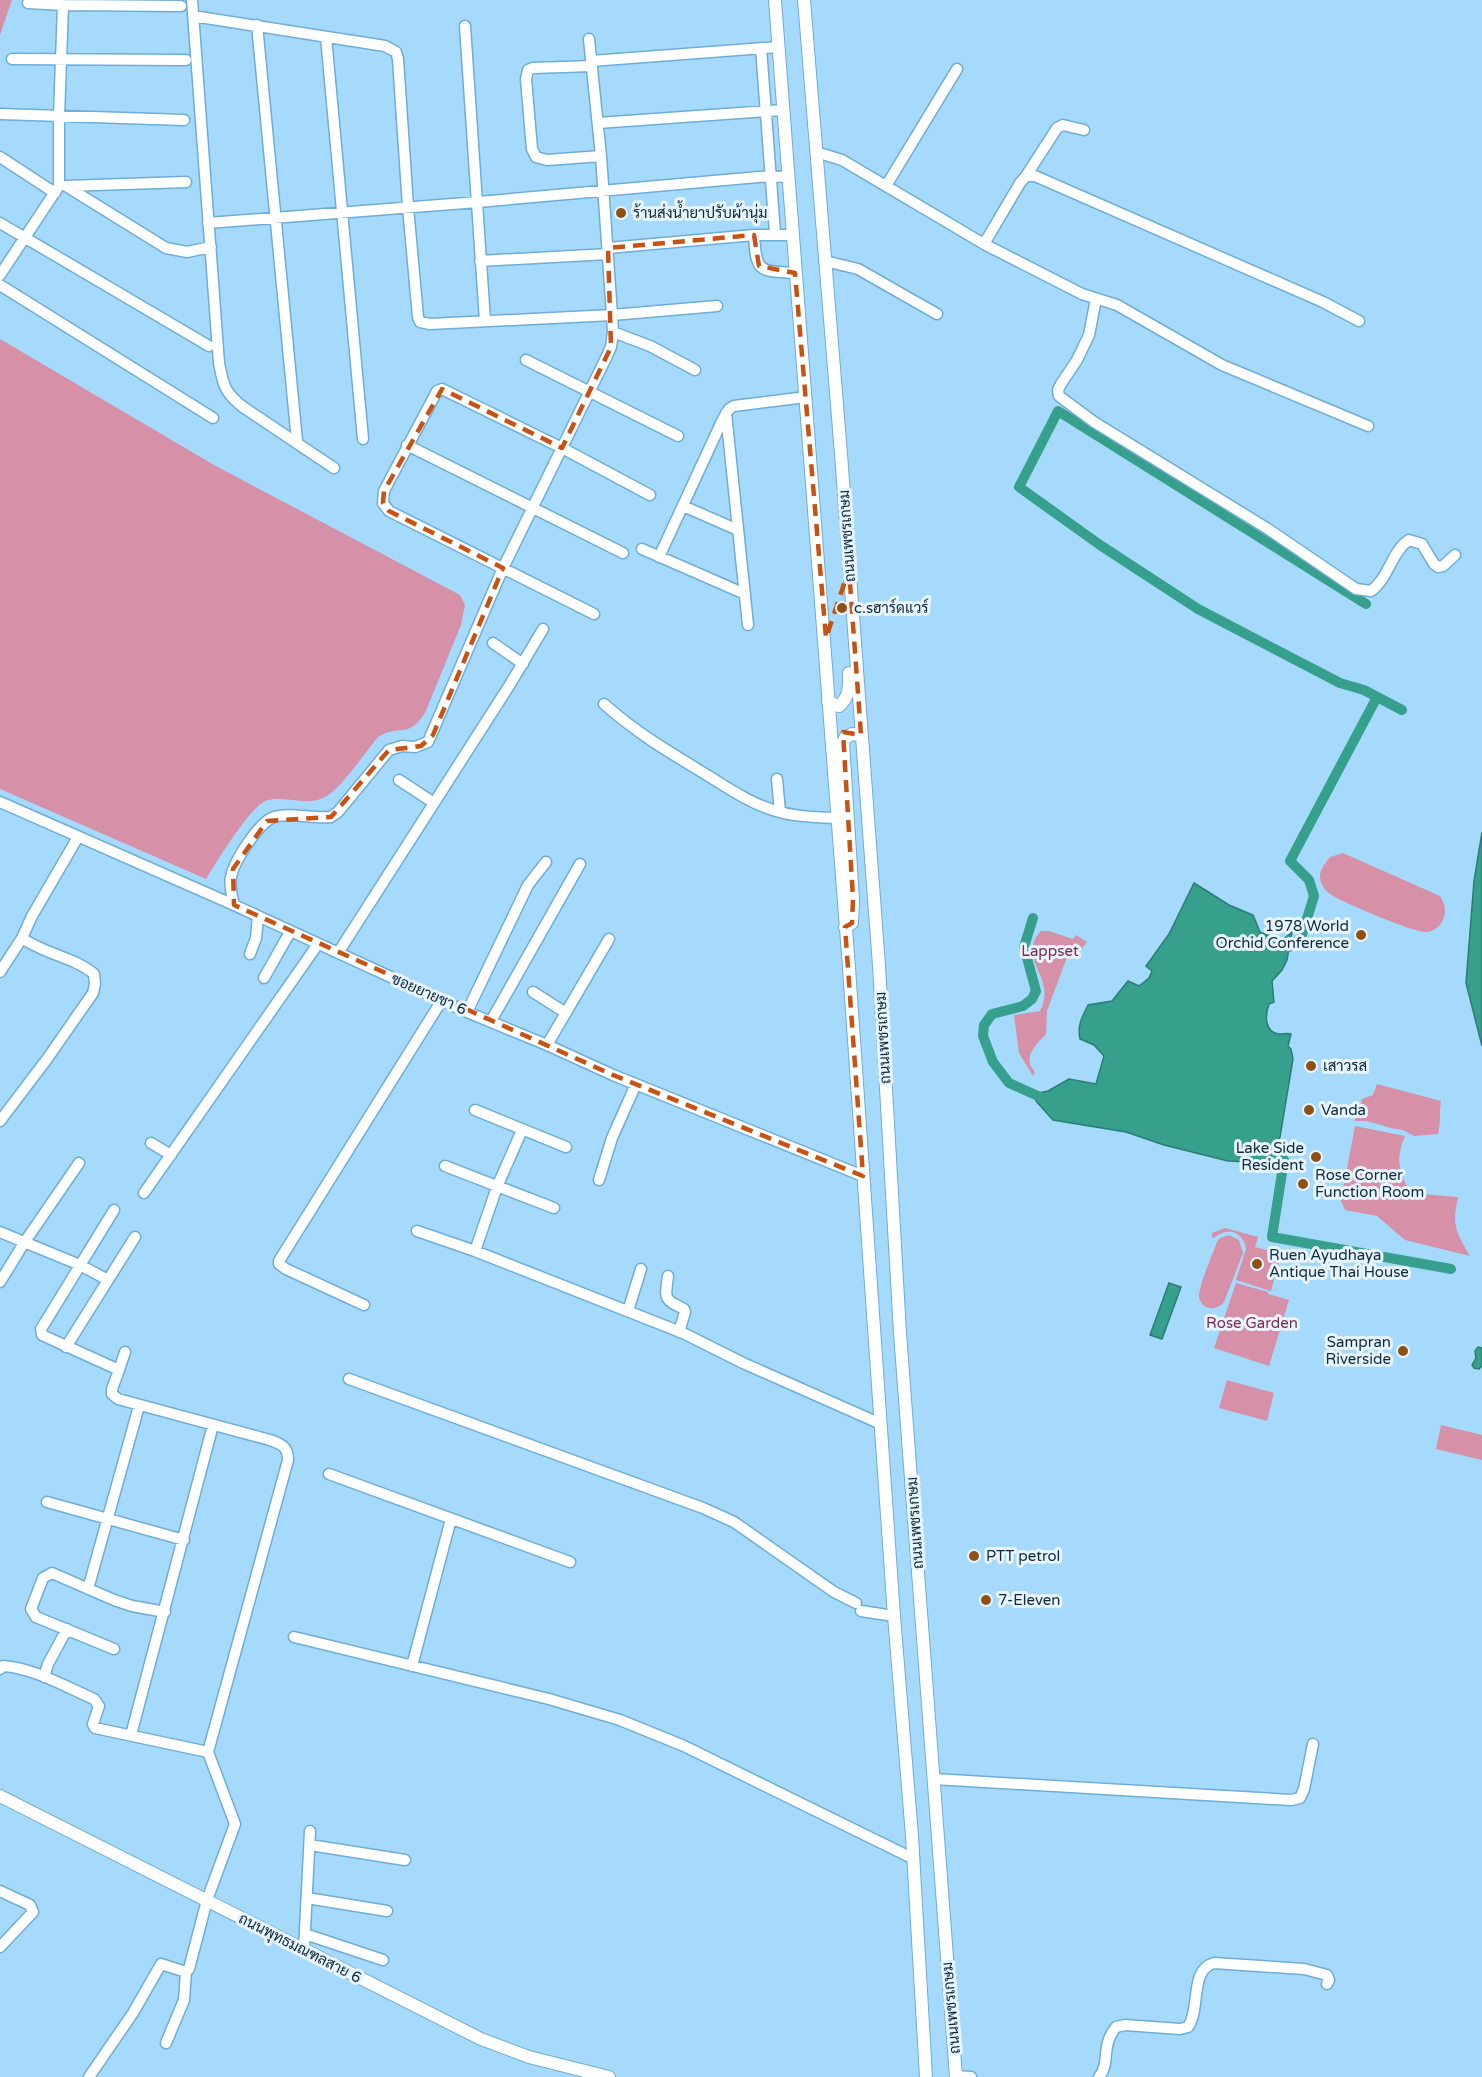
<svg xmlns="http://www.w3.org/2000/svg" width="1482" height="2077" viewBox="0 0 1482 2077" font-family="'Varela Round',Sarabun,sans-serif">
	<rect width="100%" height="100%" fill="#a6dafd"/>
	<!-- green -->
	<path fill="#d690a7" d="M0,0H12L0,35Z
		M0,339L214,465L460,595L465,605L461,625L425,713C407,740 401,723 378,737C366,751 339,792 323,798C306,806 286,796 268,800C251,804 216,863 206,879L0,789Z
		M1343,853L1440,896C1445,904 1447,912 1442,922C1439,927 1433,931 1428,932C1416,934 1345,903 1333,896C1328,893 1322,887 1321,882C1317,872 1325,864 1330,857Z
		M1041,931H1049L1073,939L1076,935L1087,942L1082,948L1072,947L1070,949L1047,1011L1046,1034C1037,1044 1021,1058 1035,1072L1033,1076L1019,1053L1014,1015L1040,1011C1058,977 1015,959 1041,931Z
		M1377,1084L1441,1101C1439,1112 1441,1123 1438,1134L1414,1136L1403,1130L1390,1128L1378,1124L1366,1121H1354L1360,1112L1362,1099L1373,1095Z
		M1355,1126L1405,1136C1395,1160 1399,1170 1410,1193L1458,1197C1452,1225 1455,1231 1470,1256L1405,1240L1377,1216L1345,1210L1341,1201Z
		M1225,1228L1258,1237L1255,1247L1281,1254L1271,1291L1236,1280L1246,1249C1245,1239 1236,1229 1225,1232C1220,1233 1217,1237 1212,1238V1233Z
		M1229,1235L1239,1240L1243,1253L1224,1302C1217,1311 1202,1311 1199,1297C1198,1288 1213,1253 1217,1242L1220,1238Z
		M1236,1283L1268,1292V1294L1289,1300L1269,1366L1214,1348Z
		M1227,1380L1274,1393L1267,1421L1219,1408Z
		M1441,1425L1482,1435V1460L1436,1449Z"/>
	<!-- water -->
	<path fill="#37a08c" stroke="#2b7d73" stroke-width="1.5" d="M1482,832V1046L1466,983L1474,881Z
		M1194,883L1229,905L1253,915L1260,932L1281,941L1292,932L1287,960L1282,970L1272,981L1274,1002L1269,1004C1265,1015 1264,1033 1280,1034C1284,1034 1287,1033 1291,1034L1288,1046L1291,1049L1293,1059L1280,1137L1269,1163L1228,1161L1164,1145L1126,1132L1053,1120L1036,1101L1039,1093L1048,1091L1069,1079L1096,1084L1104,1056L1094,1045L1080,1039C1077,1026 1082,1017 1088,1005L1112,1001L1128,981L1139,986L1149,978L1152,971L1146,966L1169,934Z
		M1169,1283L1181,1287L1162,1339L1150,1335Z
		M1478,1347L1482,1348V1366L1479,1369L1474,1368L1472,1365L1476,1358L1475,1351Z"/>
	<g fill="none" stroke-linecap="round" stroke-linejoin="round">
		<!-- canal -->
		<path stroke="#37a08c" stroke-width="10" d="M1366,604L1058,411L1019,487L1100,545L1198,609L1340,683L1364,690L1402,710
			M1033,918L1024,947L1036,991L1032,999L1023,1006L992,1014L984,1025L983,1036L993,1062L1009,1083L1038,1096
			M1289,947L1301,938L1314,896L1309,880L1290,861L1377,697
			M1274,1151L1284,1160L1272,1237L1451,1269"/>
		<defs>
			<path id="minor" d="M192,0L219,363C223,385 225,393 243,407L334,468
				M28,3L63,5L181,6
				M193,16L385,46L396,52L398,59L408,207L418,317L420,322L430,324L612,315L613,332
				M257,25L297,441
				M465,26L485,321
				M326,37L363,439
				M589,39L601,156L612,315L717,306
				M761,48L775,233
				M12,59L186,60
				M591,61L778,47
				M592,66L533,68L528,70L526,79L532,149L536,157L547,160L601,156
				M0,114L184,120
				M598,123L783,110
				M816,152L842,160L984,244L1082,294L1117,305L1222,365L1368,426
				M0,157L55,193
				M1026,176L1057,128L1063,125L1084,130
				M66,186L166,248L187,252L211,247
				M66,186L186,182
				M886,186L957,69
				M0,223L209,346
				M208,223L478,202L770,176L788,177
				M754,235C756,273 759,271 795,273
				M984,244L1020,183L1026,176H1035L1323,302L1359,321
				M608,248L754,235H792
				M480,261L608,254
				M825,261L858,269L937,314
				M0,275L59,186V116L63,5
				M0,285L213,418
				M1096,299L1089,335L1077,360L1061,384L1058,390L1059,396L1094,422L1268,529L1356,589L1371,591C1389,578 1391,552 1409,540L1422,544L1434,564L1438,567L1443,566L1455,555
				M526,360L678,436
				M726,413L748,625
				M407,445L623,553
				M683,506L738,530
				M642,549L745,594
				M659,557L722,421L729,409L734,406L806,397
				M594,614L389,511L383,503L384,491L437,391L442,389L562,448L650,495
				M493,643L523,664
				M604,704C638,734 669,752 707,775C728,788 750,803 773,810C794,817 815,817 837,818
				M777,779L780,812
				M399,780L434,803
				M0,802L234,905L467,1012L547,1045L613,1075L863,1176
				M234,905C232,896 229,886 231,877C234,861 259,822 274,817C291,812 313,819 331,817L338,812L389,750L402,746L415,747L428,742L503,568L606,358L611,347L613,332L650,346L695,370
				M338,953L509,686L543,629
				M250,954L256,938L258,916
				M0,972L22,938
				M264,978L290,932
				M533,992L566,1013
				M467,1012L528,885L546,862
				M491,1021L580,864
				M547,1045L609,939
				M475,1110L566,1147
				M0,1121L47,1059L93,993L95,984L94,974C74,957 44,954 22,938L32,916L78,837
				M151,1143L171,1155
				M445,1166L554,1208
				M599,1180L612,1138L636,1084
				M144,1193L318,944
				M417,1231L475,1251L683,1333L743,1363L881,1424
				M0,1232L80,1265L108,1280
				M475,1251L497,1187L522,1130
				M668,1276C665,1299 663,1299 684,1309L685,1312L679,1332
				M0,1282L24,1243L79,1163
				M364,1305L286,1269L279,1264V1261L442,1000
				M628,1311L641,1269
				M66,1347L135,1237
				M119,1370L125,1352
				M349,1379L703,1508L734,1522L834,1592L856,1603
				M329,1474L570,1562
				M47,1502L184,1540
				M88,1589L139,1406
				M861,1611L894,1616
				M294,1637L549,1699L620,1720L684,1746L914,1859
				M114,1649L36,1617L31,1609L43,1578L52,1573L114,1600L132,1606L165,1612
				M412,1666L451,1519
				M0,1669L3,1666C34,1668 66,1687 94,1699L99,1706L93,1724L95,1728L208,1752
				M44,1677L48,1664L67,1629
				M131,1735L213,1425
				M934,1779L1291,1800L1300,1798L1304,1789L1313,1744
				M310,1845L405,1860
				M0,1891L30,1905L33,1912L0,1947
				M307,1898L387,1911
				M305,1934L383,1960
				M304,1950L310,1831
				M166,2043L184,2000L186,1972
				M956,2076L971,2077
				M89,2077L133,2013L161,1964L186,1972L189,1969L207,1900L235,1824L208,1752L288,1460C288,1446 281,1444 270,1440L118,1399L112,1394V1389L119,1370L42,1335L41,1329L46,1321L114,1210
				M1099,2077C1111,2062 1100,2047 1116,2027L1125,2025L1180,2029L1188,2027C1201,2009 1189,1970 1214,1963L1304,1969L1327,1975L1329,1980L1327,1984"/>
			<path id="major" d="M775,0L849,968L894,1616L912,1836L926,2077
				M804,0L841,454L879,966L900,1333L956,2077
				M828,702L839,706C850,696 849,687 849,673
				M845,927L852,923L853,899L843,743L845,738L852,734L861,735
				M0,1796L481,2039L529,2057L609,2077"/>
		</defs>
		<!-- minor casing -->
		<use href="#minor" stroke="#6dadd8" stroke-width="13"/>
		<!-- major casing -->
		<use href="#major" stroke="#6dadd8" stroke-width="14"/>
		<!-- minor -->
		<use href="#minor" stroke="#fff" stroke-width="10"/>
		<!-- major -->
		<use href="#major" stroke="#fff" stroke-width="12"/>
	</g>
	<!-- marked area -->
	<path fill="none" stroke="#c75213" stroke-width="4.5" stroke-dasharray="12 8" stroke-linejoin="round" d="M754,235L759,266L795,273L826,638L849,569L861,735L843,732L853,899L852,923L845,927L863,1176L613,1075L234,905L233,869L267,821L331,817L389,750L421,746L433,735L503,568L389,511L383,503L384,491L442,389L562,448L611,347L608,248Z"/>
	<!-- markers -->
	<g fill="#8e5014" stroke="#e8f5fe" stroke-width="2">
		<circle cx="621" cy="213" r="6"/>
		<circle cx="842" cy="608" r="6"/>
		<circle cx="1361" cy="935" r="6"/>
		<circle cx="1311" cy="1066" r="6"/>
		<circle cx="1309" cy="1110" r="6"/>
		<circle cx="1316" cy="1157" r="6"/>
		<circle cx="1303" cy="1184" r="6"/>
		<circle cx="1257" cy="1264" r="6"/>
		<circle cx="1403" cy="1351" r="6"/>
		<circle cx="974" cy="1556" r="6"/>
		<circle cx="986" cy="1600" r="6"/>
	</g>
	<g text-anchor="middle" stroke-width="6" stroke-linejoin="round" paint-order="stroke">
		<!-- poi labels -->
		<g font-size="15" fill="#0e2a3a" stroke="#e8f5fe" text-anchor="start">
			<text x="633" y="218">ร้านส่งน้ำยาปรับผ้านุ่ม</text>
			<text x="854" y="613">c.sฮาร์ดแวร์</text>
			<text x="1349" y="931" text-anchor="end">1978 World<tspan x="1349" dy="17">Orchid Conference</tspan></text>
			<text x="1323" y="1071">เสาวรส</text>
			<text x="1321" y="1115">Vanda</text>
			<text x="1304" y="1153" text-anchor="end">Lake Side<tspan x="1304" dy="17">Resident</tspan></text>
			<text x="1315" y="1180">Rose Corner<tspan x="1315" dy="17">Function Room</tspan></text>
			<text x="1269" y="1260">Ruen Ayudhaya<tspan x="1269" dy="17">Antique Thai House</tspan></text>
			<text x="1391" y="1347" text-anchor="end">Sampran<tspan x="1391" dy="17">Riverside</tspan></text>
			<text x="986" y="1561">PTT petrol</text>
			<text x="998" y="1605">7-Eleven</text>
		</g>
		<!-- street labels -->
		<g font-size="15" fill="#0e2a3a" stroke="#e8f5fe">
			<text transform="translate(847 536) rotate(-94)" y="5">ถนนเพชรเกษม</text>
			<text transform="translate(429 994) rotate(24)" y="5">ซอยยายชา 6</text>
			<text transform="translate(883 1038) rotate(-93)" y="5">ถนนเพชรเกษม</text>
			<text transform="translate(915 1523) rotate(-94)" y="5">ถนนเพชรเกษม</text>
			<text transform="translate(300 1948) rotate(27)" y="5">ถนนพุทธมณฑลสาย 6</text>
			<text transform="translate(951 2008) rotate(-95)" y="5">ถนนเพชรเกษม</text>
		</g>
		<!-- park labels -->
		<g font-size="15" fill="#82274d" stroke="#e8f5fe">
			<text x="1050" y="956">Lappset</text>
			<text x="1252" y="1328">Rose Garden</text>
		</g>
	</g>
</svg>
